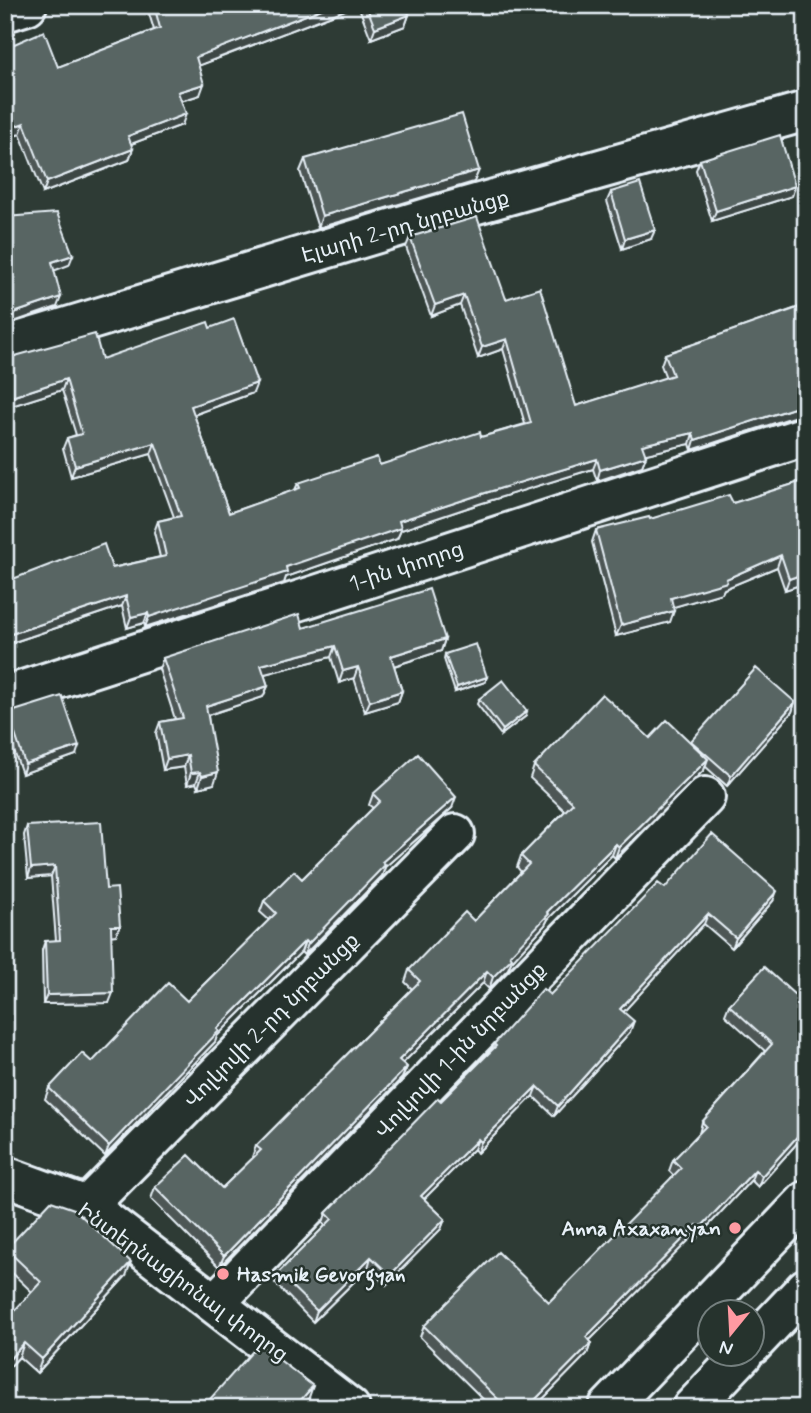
<svg xmlns="http://www.w3.org/2000/svg" width="811" height="1413" viewBox="0 0 811 1413" font-family="Mynerve,'Noto Sans Armenian',sans-serif">
	<rect width="100%" height="100%" fill="#2e3b35"/>
	<filter id="ink" filterUnits="userSpaceOnUse"><feTurbulence type="fractalNoise" baseFrequency=".0143" numOctaves="2"/><feDisplacementMap in="SourceGraphic" scale="14" xChannelSelector="R" yChannelSelector="G"/><feConvolveMatrix kernelMatrix="1 2 1 2 8 2 1 2 1" color-interpolation-filters="sRGB"/></filter>
	<g filter="url(#ink)">
		<g fill="none" stroke-linecap="round" stroke-linejoin="round">
			<defs>
				<path id="minor" d="M5,12L27,5
					M5,346L434,216L806,111
					M5,696L806,436
					M5,1176L87,1206L350,1408
					M87,1206L455,834
					M215,1303L705,797"/>
				<path id="major" d="M752,1345L806,1288
					M608,1408L806,1201
					M692,1408L743,1354"/>
			</defs>
			<!-- minor casing -->
			<use href="#minor" stroke="#e8f1f8" stroke-width="44"/>
			<!-- major casing -->
			<use href="#major" stroke="#e8f1f8" stroke-width="44"/>
			<!-- minor -->
			<use href="#minor" stroke="#26332d" stroke-width="38"/>
			<!-- major -->
			<use href="#major" stroke="#26332d" stroke-width="38"/>
		</g>
		<!-- wall -->
		<path fill="#4d5755" stroke="#e8f1f8" stroke-width="2" d="M147,5H358L198,66L200,95L181,101L182,125L131,144L129,160L43,193L20,134L5,139L58,67L154,30L147,7Z
			M358,5H406L409,15L405,26L371,39Z
			M305,159L474,182L318,228L300,171Z
			M700,160L795,186L792,196L712,221L696,170Z
			M611,192L651,239L622,249L607,201Z
			M410,237L506,299L576,406L666,378L661,365L665,354L805,305L806,302V416L799,415L692,450L690,444L645,454L646,456L642,466L597,481L593,469L479,504L401,530L397,539L286,577L284,583L145,627L144,623L127,628L122,606L5,645V582L112,568L160,557L154,532L158,521L174,517L151,454L71,477L63,448L67,438L76,435L62,390L5,408V357L102,359L210,328L253,393L194,415L229,513L295,490L298,483L380,465L481,437L525,424L503,349L478,358L460,305L431,316L406,247Z
			M806,480V583L785,590L777,567L724,589L722,593L673,607L670,622L616,636L592,542L596,530L733,503Z
			M303,628L445,639L441,651L394,666L402,691L398,702L365,712L354,678L339,683L331,657L264,674L268,686L263,697L208,715L214,784L198,788L196,783L187,785L184,767L163,770L156,733L160,722L175,719L159,669L163,658Z
			M445,654L485,682L455,692L444,659Z
			M479,699L526,716L501,735L477,704Z
			M795,702L792,712L727,786L705,766L704,770L615,858L612,855L548,919L545,925L511,962L508,969L489,989L483,983L403,1063L407,1067L402,1078L219,1267L151,1199L155,1187L222,1188L253,1158L252,1157L256,1146L412,989L405,982L409,970L474,921L521,872L517,867L521,856L565,811L530,778L534,766L650,738L691,743V741Z
			M8,713L76,755L22,774L5,725Z
			M373,794L452,808L385,867L382,876L304,955L301,952L217,1036L215,1042L105,1156L45,1099L49,1088L92,1062L187,1001L269,920L260,912L264,901L302,879L373,808L369,805Z
			M27,826L106,889L116,935H111L109,1003L43,1004L42,950L45,941H56L51,876L28,878L24,835Z
			M665,888L773,901L732,948L704,924L623,1012L630,1032L554,1116L533,1096L477,1153L474,1149L424,1199L445,1219L441,1229L386,1285L368,1268L313,1322L275,1283L278,1273L325,1226L323,1223L326,1213L491,1050L494,1044L550,995Z
			M729,1005H806V1127L803,1130L799,1141L758,1187L751,1180L696,1239L693,1236L589,1341L591,1343L587,1354L534,1408H492L420,1337L424,1326L549,1302L674,1176L669,1171L673,1160L699,1134L702,1122L765,1051L725,1015Z
			M6,1249L126,1276L37,1373L19,1357L5,1372V1321L32,1292L5,1266V1252Z"/>
		<!-- shaded-wall -->
		<path fill="#3e4745" stroke="#e8f1f8" stroke-width="2" d="M332,5H358L192,68L196,57Z
			M409,15L405,26L371,39L375,28Z
			M204,84L200,95L174,103L178,92Z
			M186,114L182,125L123,147L128,136Z
			M24,123L20,134L5,139V130Z
			M133,149L129,160L43,193L47,182Z
			M479,170L474,182L318,228L322,216Z
			M795,186L792,196L712,221L716,211Z
			M655,230L651,239L622,249L625,239Z
			M73,255L69,265L48,273L52,262Z
			M464,295L460,305L431,316L435,305Z
			M61,297L57,307L5,325V316Z
			M507,339L503,349L478,358L482,347Z
			M66,379L62,390L5,408V399Z
			M257,383L253,393L187,417L191,406Z
			M803,405H806V416L799,415L692,450L695,440Z
			M693,433L690,444L638,456L642,445Z
			M155,443L151,454L71,477L75,466Z
			M646,456L642,466L597,481L600,470Z
			M597,459L593,469L479,504L401,530L397,539L286,577L284,583L145,627L149,617L286,567L399,521L482,494Z
			M781,555L777,567L724,589L722,593L667,609L671,598L726,579Z
			M806,573V583L785,590L789,579Z
			M126,596L122,606L5,645V636Z
			M674,611L670,622L616,636L621,625Z
			M148,613L144,623L127,628L131,617Z
			M445,639L441,651L387,668L391,656Z
			M335,646L331,657L257,676L261,665Z
			M358,667L354,678L339,683L343,671Z
			M487,677L485,682L455,692L457,687Z
			M268,686L263,697L202,717L206,706Z
			M402,691L398,702L365,712L370,701Z
			M795,702L792,712L727,786L731,776Z
			M527,711L526,716L501,735L503,730Z
			M79,746L76,755L22,774L25,764Z
			M188,755L184,767L163,770L167,759Z
			M708,759L704,770L615,858L619,847Z
			M200,772L196,783L187,785L191,773Z
			M218,772L214,784L198,788L202,776Z
			M456,797L452,808L385,867L382,876L304,955L308,944L382,862Z
			M616,844L612,855L548,919L545,925L511,962L508,969L489,989L493,977L510,955L547,912Z
			M55,866L51,876L28,878L31,868Z
			M777,891L773,901L732,948L736,938Z
			M708,914L704,924L617,1019L620,1009Z
			M111,926H120L116,935L108,936Z
			M305,941L301,952L217,1036L215,1042L105,1156L109,1146L217,1029Z
			M487,971L483,983L395,1071L399,1060Z
			M113,993L109,1003L43,1004L47,995Z
			M634,1021L630,1032L554,1116L558,1106Z
			M407,1067L402,1078L219,1267L224,1256Z
			M537,1086L533,1096L477,1153L481,1142Z
			M806,1120V1127L795,1138L799,1127Z
			M803,1130L799,1141L758,1187L762,1176Z
			M478,1139L474,1149L417,1206L421,1196Z
			M755,1170L751,1180L696,1239L700,1228Z
			M445,1219L441,1229L386,1285L390,1275Z
			M697,1225L693,1236L582,1348L586,1337Z
			M371,1257L368,1268L313,1322L317,1311Z
			M131,1262L126,1276L37,1373L42,1359Z
			M24,1343L19,1357L5,1372V1367L7,1362Z
			M591,1343L587,1354L534,1408H527Z
			M313,1386L307,1403L302,1408H294Z"/>
		<!-- building -->
		<path fill="#596563" stroke="#e8f1f8" stroke-width="2" d="M154,5H332L196,57L204,84L178,92L186,114L128,136L133,149L47,182L24,123L5,130V48L44,31L58,67L160,28Z
			M366,5H406L409,15L375,28Z
			M462,114L479,170L322,216L305,159Z
			M780,135L795,186L716,211L700,160Z
			M640,183L655,230L625,239L611,192Z
			M57,213L73,255L52,262L61,297L5,316V217Z
			M477,217L506,299L540,288L576,406L673,375L665,354L806,305V405H803L695,440L693,433L642,445L646,456L600,470L597,459L482,494L399,521L401,528L286,567L287,572L149,617L148,613L131,617L126,596L5,636V582L104,544L112,568L166,556L158,521L181,516L155,443L75,466L67,438L82,434L66,379L5,399V357L15,356L95,334L102,359L208,322L210,328L234,319L257,383L191,406L229,513L300,488L298,483L377,457L380,465L480,432L481,437L531,423L507,339L482,347L464,295L435,305L410,237Z
			M806,480V573L789,579L781,555L726,579L727,582L671,598L674,611L621,625L596,530L649,517L650,519L729,495L733,503Z
			M429,589L445,639L391,656L402,691L370,701L358,667L343,671L335,646L261,665L268,686L206,706L218,772L202,776L200,772L191,773L188,755L167,759L160,722L183,718L163,658L299,614L303,628Z
			M476,644L487,677L457,687L445,654Z
			M756,668L795,702L731,776L691,741Z
			M503,680L527,711L503,730L479,699Z
			M602,694L650,738L667,720L708,759L619,847L616,844L547,912L549,914L510,955L512,958L493,977L487,971L399,1060L407,1067L224,1256L155,1187L189,1155L222,1188L261,1150L256,1146L420,981L409,970L465,912L474,921L529,864L521,856L573,803L534,766Z
			M62,696L79,746L25,764L8,713Z
			M418,754L456,797L382,862L385,865L308,944L305,941L217,1029L219,1031L109,1146L49,1088L82,1053L92,1062L168,983L187,1001L276,913L264,901L294,871L302,879L380,801L373,794Z
			M101,822L106,889L117,888L120,926H111L113,993L47,995L45,941L60,940L55,866L31,868L27,826Z
			M712,834L777,891L736,938L708,914L620,1009L634,1021L558,1106L537,1086L481,1142L478,1139L421,1196L445,1219L390,1275L371,1257L317,1311L278,1273L332,1219L326,1213L438,1098L441,1101L496,1046L494,1044L543,989L550,995L658,883L665,888Z
			M764,967L806,1005V1120L799,1127L803,1130L762,1176L755,1170L700,1228L697,1225L586,1337L591,1343L527,1408H507L424,1326L498,1252L549,1302L681,1168L673,1160L706,1126L702,1122L772,1044L729,1005Z
			M51,1201L74,1209L131,1262L42,1359L24,1343L7,1362L5,1361V1321L41,1282L6,1249Z
			M259,1344L313,1386L294,1408H202Z"/>
	</g>
	<!-- markers -->
	<g fill="#ff9aa2" stroke="#26332d" stroke-width="2.5">
		<circle cx="735" cy="1228" r="7"/>
		<circle cx="223" cy="1274" r="7"/>
	</g>
	<g text-anchor="middle" stroke-width="5" stroke-linejoin="round" paint-order="stroke">
		<!-- street labels -->
		<g font-size="21" fill="#e8f1f8" stroke="#26332d">
			<text transform="translate(405 226) rotate(-16)" y="7">Էլարի 2-րդ նրբանցք</text>
			<text transform="translate(406 566) rotate(-18)" y="7">1-ին փողոց</text>
			<text transform="translate(271 1020) rotate(-45)" y="7">Վոլկովի 2-րդ նրբանցք</text>
			<text transform="translate(460 1050) rotate(-46)" y="7">Վոլկովի 1-ին նրբանցք</text>
			<text transform="translate(183 1282) rotate(36)" y="7">Ինտերնացիոնալ փողոց</text>
		</g>
		<!-- poi labels -->
		<g font-size="21" font-weight="bold" fill="#e8f1f8" stroke="#26332d" text-anchor="end">
			<text x="721" y="1235">Anna Axaxanyan</text>
			<text x="237" y="1281" text-anchor="start">Hasmik Gevorgyan</text>
		</g>
	</g>
	<!-- margin -->
	<rect width="811" height="1413" fill="none" stroke="#26332d" stroke-width="28"/>
	<rect x="14" y="14" width="783" height="1385" fill="none" stroke="#e8f1f8" stroke-width="2.5" filter="url(#ink)"/>
	<!-- north arrow -->
	<g transform="translate(731 1333) rotate(198)"><circle r="33" fill="#26332d" stroke="#747f7e" stroke-width="2"/>
	<path d="M0-5L12 26L0 18L-12 26Z" fill="#ff9aa2"/>
	<text y="-10" font-size="19" font-weight="bold" text-anchor="middle" fill="#e8f1f8">N</text>
	</g>
</svg>
